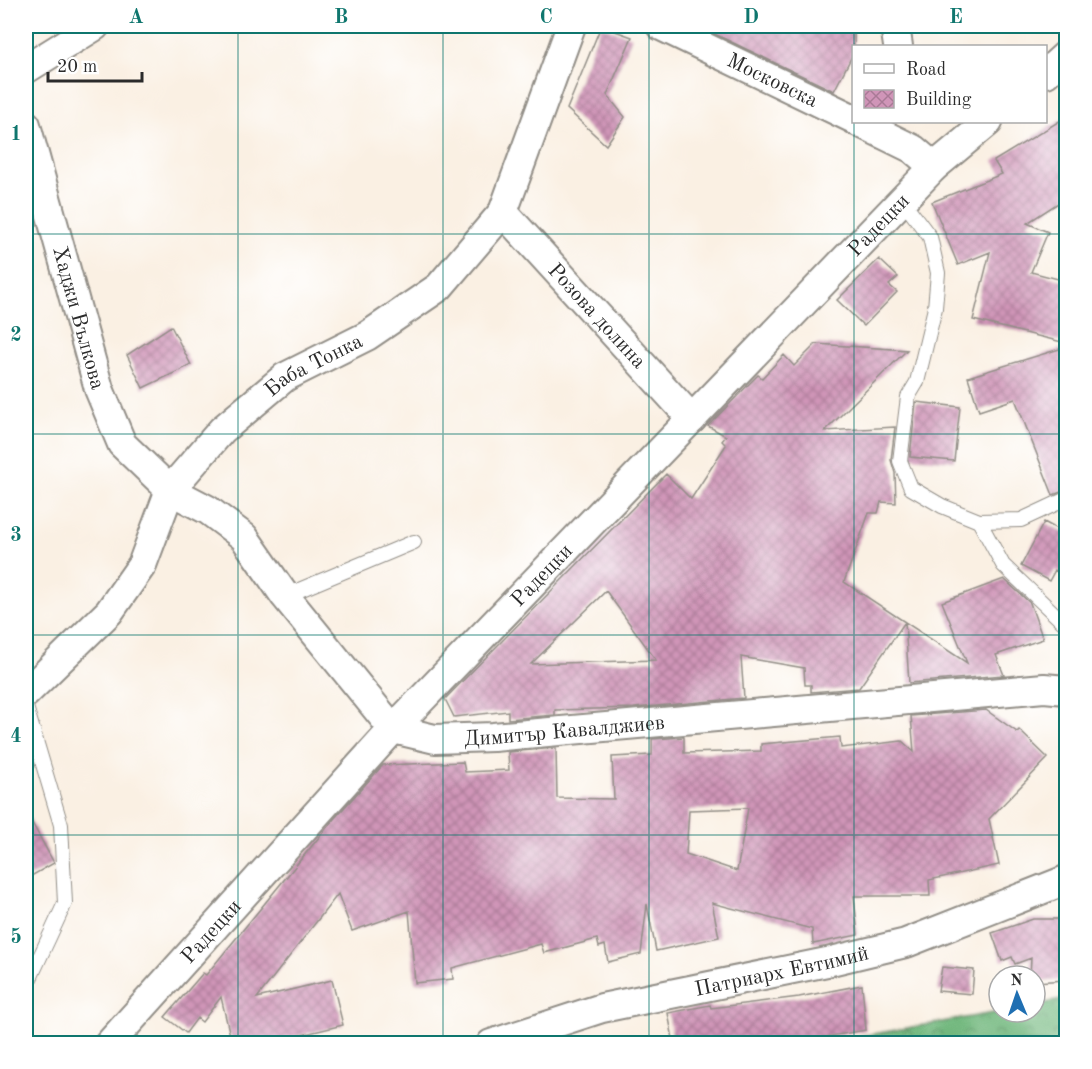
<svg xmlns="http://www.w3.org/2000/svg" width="1092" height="1069" viewBox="0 0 1092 1069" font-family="'Old Standard TT',serif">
	<defs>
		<pattern id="forest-crowns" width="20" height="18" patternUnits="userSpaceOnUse" patternTransform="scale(1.5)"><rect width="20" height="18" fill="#72b87e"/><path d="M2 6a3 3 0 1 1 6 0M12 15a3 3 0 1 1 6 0" fill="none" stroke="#5e9667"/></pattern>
		<pattern id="building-cross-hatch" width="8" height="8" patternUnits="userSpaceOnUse" patternTransform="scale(1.5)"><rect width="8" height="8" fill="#d095b8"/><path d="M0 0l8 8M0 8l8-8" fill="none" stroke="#a97a96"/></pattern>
	</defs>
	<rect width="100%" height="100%" fill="#fff"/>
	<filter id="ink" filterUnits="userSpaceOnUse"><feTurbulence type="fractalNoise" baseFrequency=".0167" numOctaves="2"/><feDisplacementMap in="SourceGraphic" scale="12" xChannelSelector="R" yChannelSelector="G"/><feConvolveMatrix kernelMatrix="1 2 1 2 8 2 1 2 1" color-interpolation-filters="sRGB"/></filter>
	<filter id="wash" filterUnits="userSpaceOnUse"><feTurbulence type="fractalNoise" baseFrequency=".008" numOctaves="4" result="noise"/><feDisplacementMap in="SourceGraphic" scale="24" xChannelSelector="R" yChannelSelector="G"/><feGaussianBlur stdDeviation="1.35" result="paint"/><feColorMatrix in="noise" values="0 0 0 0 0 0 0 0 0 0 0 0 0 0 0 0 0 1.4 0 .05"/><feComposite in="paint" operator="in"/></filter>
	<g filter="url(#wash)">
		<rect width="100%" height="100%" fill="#faf0e3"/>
		<!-- forest -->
		<path fill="url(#forest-crowns)" stroke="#4e7254" stroke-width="1.5" d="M1066,999V1043H821L999,1012H1035V1005Z"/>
		<g id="blocks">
			<!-- building -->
			<path fill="url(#building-cross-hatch)" fill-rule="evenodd" d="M601,26L632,37L607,95L625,117L606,145L567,109Z
				M698,26H854V52L834,91Z
				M1066,117V198L1027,223L1048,232L1031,272L1066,281V343L973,320L990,252L958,265L932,202L1002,174L994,161Z
				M879,259L898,277L889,285L897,292L864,326L837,300Z
				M171,326L191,365L143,388L127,355Z
				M816,344L907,350L825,431L895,427L891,460L895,473L896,503L881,502L878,513H869L844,582L905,622L859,688L811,692V685H805L804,668L741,657L744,698L634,708L555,710V715L508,719V711L454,717L445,699L666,474L691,499L726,445L722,441L726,436L708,426L747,386L758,375L762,378L784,355L794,366ZM606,591L656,660L531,664Z
				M1066,347V490L1053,495L1015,399L979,411L968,377Z
				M916,402L960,407L954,461L910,457Z
				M1044,522L1066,534V577L1055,570L1049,581L1021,566Z
				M1004,579L1030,603L1043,639L996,655L1004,675L909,683L905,622L967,663L942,602Z
				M986,710L1017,732L1019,730L1048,758L989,819L999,865L929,880L930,896H854L858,935L813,944L812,929L712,903L719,937L656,951L647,904L641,954L608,962L605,945L599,947L597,939L544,953L541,944L452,968L453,979L415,983L409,911L352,931L338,894L257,998L332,980L343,1025L264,1044H232L221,997L202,1022L197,1018L186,1033L165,1017L203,973L206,975L334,819L383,765L463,762L465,772L509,770L508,752L556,748L557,798L614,799L612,757L652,755V739L684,737V753L761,751V744L840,737L841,748L902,741L914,752L911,716ZM748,808L737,871L686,854L689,810Z
				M26,812L54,863L26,879Z
				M1033,919H1066V980L1035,982V976H1030L1031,958L1015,964L1012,957L1002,961L992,933Z
				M942,967L974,970L972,994L938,991Z
				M862,985L866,1030L785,1044H674L668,1013L710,1005L711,1008L799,997Z"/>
		</g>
	</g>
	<g filter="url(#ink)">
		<use href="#blocks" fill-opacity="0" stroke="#928e87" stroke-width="1.5"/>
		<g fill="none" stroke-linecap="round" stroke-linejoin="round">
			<defs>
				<path id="service" d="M902,200L930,237L938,273L935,308L917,382L908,397L900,461L911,488L942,506L979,521L1021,520L1066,499
					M979,521L1003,565L1066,625
					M285,596L414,542
					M26,707L61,825L65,903L26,987"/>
				<g id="minor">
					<path id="s1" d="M661,26L854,119"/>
					<path d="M895,26L898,46"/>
					<path d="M26,69L95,26"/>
					<path d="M1046,73L1066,55"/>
					<path d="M858,122L913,149L934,167"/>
					<path id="s2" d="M26,125L99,389L122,444L170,490L208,510L244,537L285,596L393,729L435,739L493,737L1044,688L1066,690"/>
					<path id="s3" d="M503,212L692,419"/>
					<path id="s4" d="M26,693L109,612L142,565L170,490L222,430L285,377L367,336L439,287L503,212L571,26"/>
					<path id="s5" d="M109,1044L393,729L934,167L988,122"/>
					<path id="s6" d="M491,1044L602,1008L827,962L906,943L1066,880"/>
				</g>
			</defs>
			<!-- service casing -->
			<use href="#service" stroke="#928e87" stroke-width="16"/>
			<!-- minor casing -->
			<use href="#minor" stroke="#928e87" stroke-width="32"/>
			<!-- service -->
			<use href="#service" stroke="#fff" stroke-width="14"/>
			<!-- minor -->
			<use href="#minor" stroke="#fff" stroke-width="28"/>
		</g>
	</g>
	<!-- grid -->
	<path fill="none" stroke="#0f766e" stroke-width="1.5" stroke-opacity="0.55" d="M238,26V1044M443,26V1044M649,26V1044M854,26V46M854,122V1044M26,234H1066M26,434H1066M26,635H1066M26,835H1066"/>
	<g text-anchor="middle" stroke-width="5" stroke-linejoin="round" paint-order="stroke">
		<!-- street labels -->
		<g font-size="21" fill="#2b2b2b" stroke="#fff">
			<text dy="7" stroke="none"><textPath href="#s1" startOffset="124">Московска</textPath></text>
			<text dy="7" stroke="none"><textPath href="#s5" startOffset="1124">Радецки</textPath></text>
			<text dy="7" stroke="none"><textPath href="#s3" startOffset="140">Розова долина</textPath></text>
			<text dy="7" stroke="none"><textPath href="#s2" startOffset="200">Хаджи Вълкова</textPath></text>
			<text dy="7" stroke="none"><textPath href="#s4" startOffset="446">Баба Тонка</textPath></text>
			<text dy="7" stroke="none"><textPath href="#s5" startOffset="638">Радецки</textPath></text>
			<text dy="7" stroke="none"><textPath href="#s2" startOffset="904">Димитър Кавалджиев</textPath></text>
			<text dy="7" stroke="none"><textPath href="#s5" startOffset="152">Радецки</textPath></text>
			<text dy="7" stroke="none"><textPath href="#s6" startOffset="300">Патриарх Евтимий</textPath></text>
		</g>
	</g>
	<!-- margin -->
	<rect width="1092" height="1069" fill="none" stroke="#fff" stroke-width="66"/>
	<!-- legend -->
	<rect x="852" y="45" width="195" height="78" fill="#ffffff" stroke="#aaaaaa" stroke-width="1.5"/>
	<rect x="864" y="64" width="30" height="9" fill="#ffffff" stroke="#aaaaaa" stroke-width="1.5"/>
	<text x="906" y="75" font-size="18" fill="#2b2b2b">Road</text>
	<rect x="864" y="90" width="30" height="18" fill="url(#building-cross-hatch)" stroke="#aaaaaa" stroke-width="1.5"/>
	<text x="906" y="105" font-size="18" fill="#2b2b2b">Building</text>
	<!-- north arrow -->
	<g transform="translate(1017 994) rotate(358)"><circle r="28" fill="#ffffff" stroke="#aaaaaa" stroke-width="1.5"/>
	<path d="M0-4.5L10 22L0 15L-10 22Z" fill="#1f6fb2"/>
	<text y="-9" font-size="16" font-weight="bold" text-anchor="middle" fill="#2b2b2b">N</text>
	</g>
	<!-- scale -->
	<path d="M48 72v9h94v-9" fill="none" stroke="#2b2b2b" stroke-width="3"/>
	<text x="57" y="72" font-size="18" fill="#2b2b2b" stroke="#ffffff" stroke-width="4.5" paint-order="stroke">20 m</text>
	<rect x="33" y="33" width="1026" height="1003" fill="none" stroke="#0f766e" stroke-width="2"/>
	<g font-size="20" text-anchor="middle" font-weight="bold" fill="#0f766e">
		<text x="136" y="23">A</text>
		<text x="341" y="23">B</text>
		<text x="546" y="23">C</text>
		<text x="751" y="23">D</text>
		<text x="956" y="23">E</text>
		<text x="16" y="140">1</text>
		<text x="16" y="341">2</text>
		<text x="16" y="541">3</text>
		<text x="16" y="742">4</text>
		<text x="16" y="943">5</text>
	</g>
</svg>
